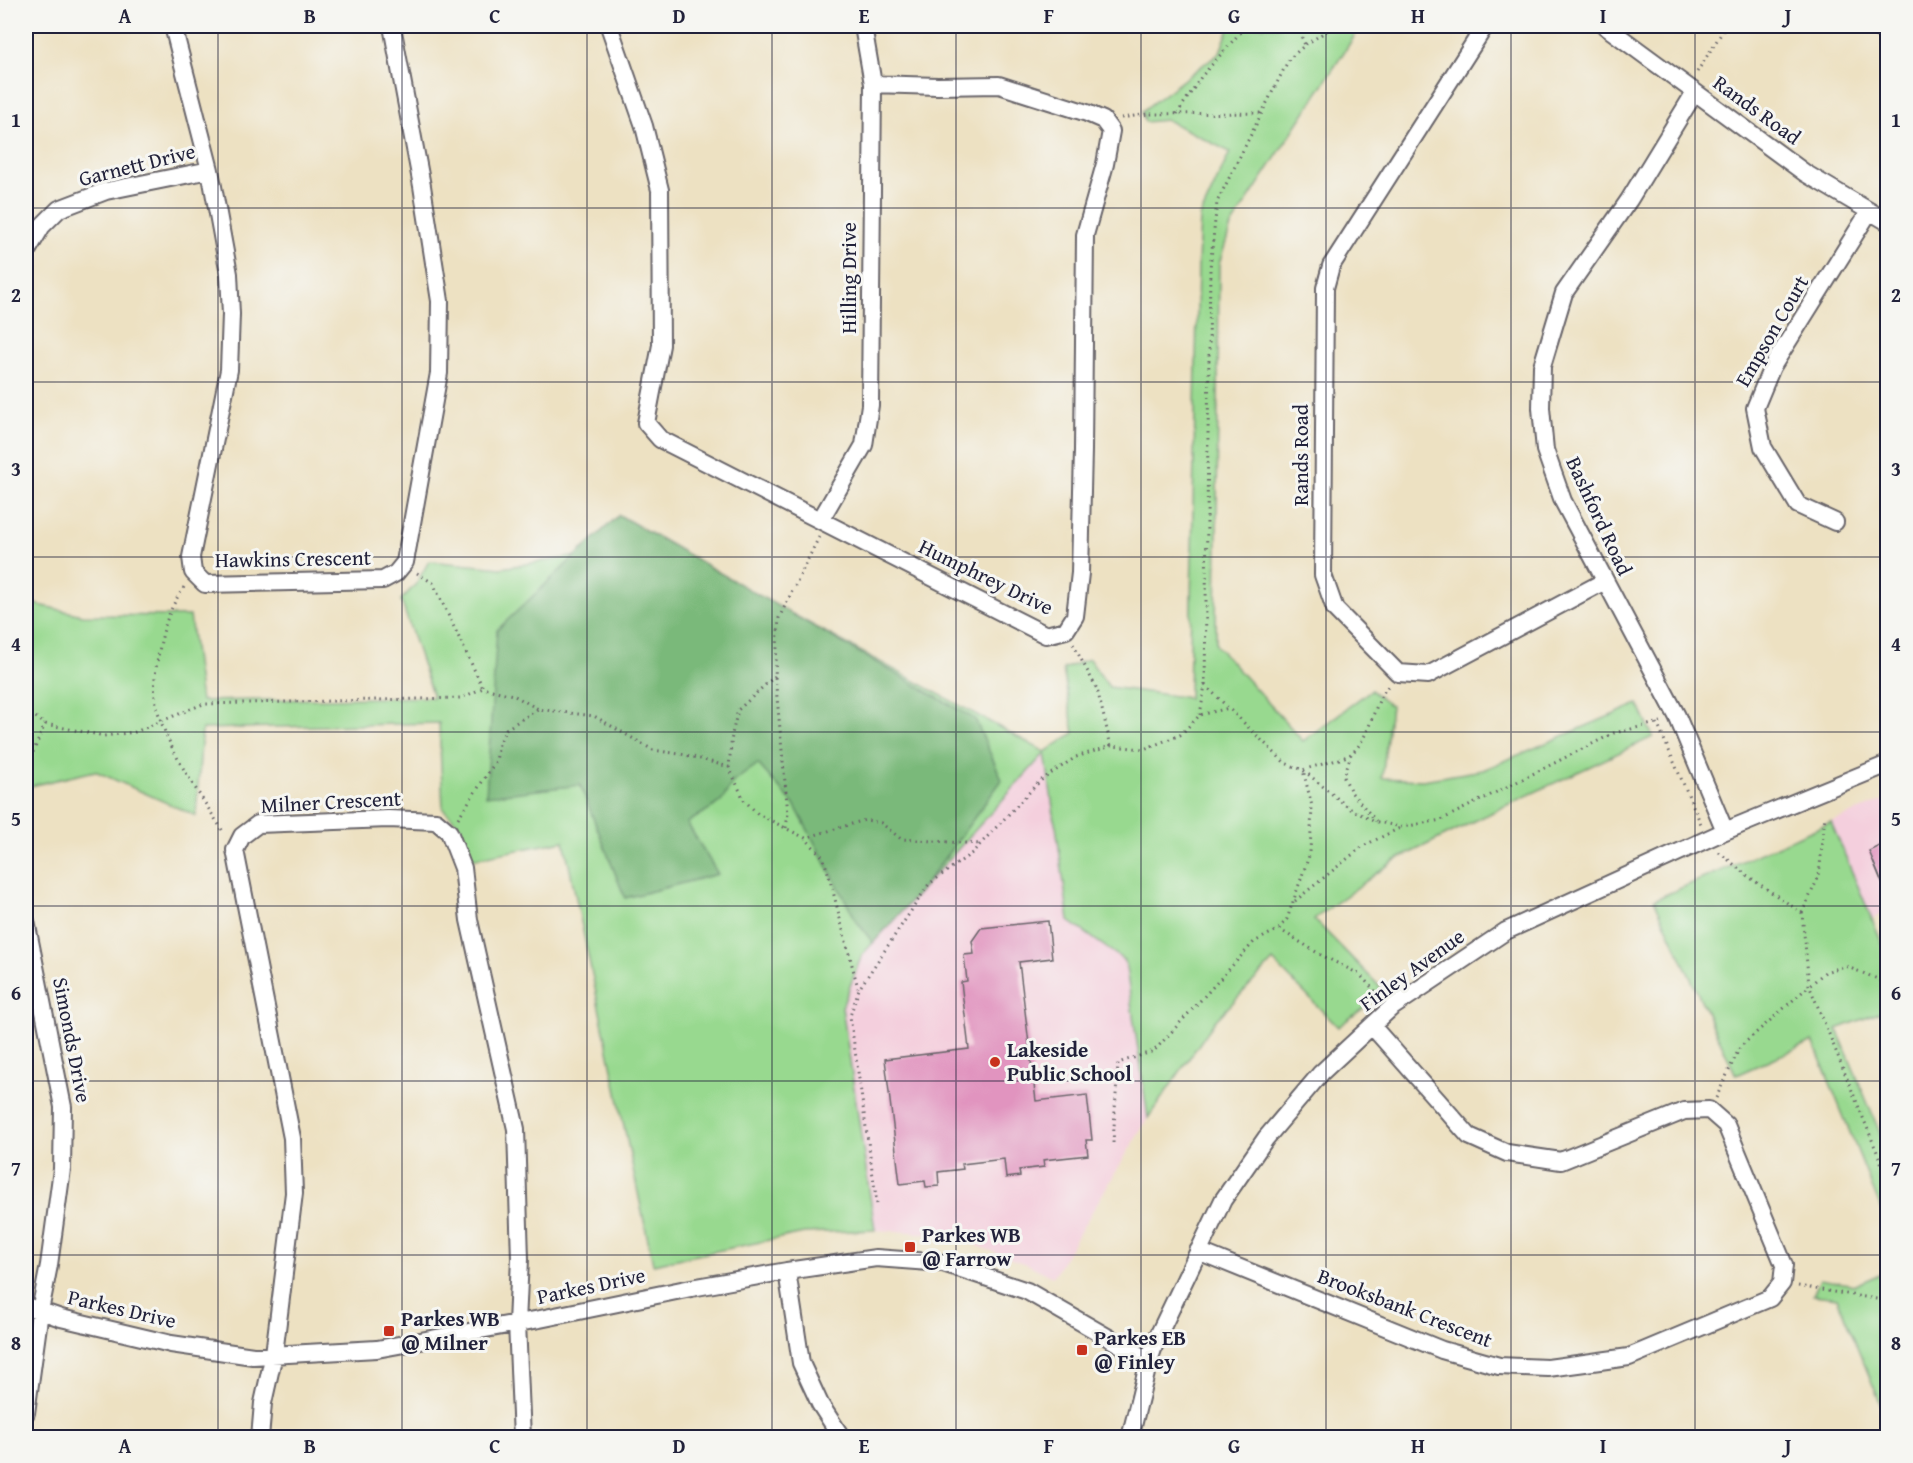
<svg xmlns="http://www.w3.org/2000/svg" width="1913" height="1463" viewBox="0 0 1913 1463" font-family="'Gentium Book Plus',serif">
	<rect width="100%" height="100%" fill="#f6f6f2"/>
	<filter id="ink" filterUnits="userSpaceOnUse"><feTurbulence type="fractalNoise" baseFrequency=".0167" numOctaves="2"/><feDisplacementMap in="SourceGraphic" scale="12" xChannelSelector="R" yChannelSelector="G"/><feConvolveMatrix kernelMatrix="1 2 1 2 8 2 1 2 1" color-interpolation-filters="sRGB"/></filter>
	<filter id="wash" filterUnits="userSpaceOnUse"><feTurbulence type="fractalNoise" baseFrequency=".008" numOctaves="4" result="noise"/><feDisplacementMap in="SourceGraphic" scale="24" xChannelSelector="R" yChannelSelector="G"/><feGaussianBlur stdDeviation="1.35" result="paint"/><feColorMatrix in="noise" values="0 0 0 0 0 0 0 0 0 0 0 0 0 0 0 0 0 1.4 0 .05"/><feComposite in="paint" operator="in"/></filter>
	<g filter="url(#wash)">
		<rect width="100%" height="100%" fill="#ede1c2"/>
		<!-- built -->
		<path fill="#f4cfdd" d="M1045,752L1069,920L1125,961L1148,1118L1053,1277L1031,1266L959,1239L911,1232L875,1230L842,1007L862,955Z
			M1887,799V912L1872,919L1831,822Z"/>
		<!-- green -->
		<path fill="#98d98f" stroke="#5d7e65" stroke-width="1.5" d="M1230,26H1361L1231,226L1219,264L1216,645L1303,741L1371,690L1391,706L1382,778L1423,780L1483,770L1638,704L1653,737L1507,805L1394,861L1314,919L1385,992L1338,1027L1273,961L1215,1021L1148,1118L1125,961L1069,921L1056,826L1053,816L1054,815L1045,753L862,955L842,1007L875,1230L804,1233L653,1264L564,841L472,859C465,833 463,827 443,809L439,723L202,729L196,816L95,771L26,787V602L82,615L190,616L201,701L433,697L401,600L416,584L429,561L501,568L584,555L624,522L1045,752L1074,733L1063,669L1089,659L1109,687L1189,698L1198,265L1200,217L1230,152L1167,120L1145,122L1142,111L1220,52Z
			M1831,822L1887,955V1010L1837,1029L1887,1150V1224L1813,1041L1736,1075L1654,900Z
			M1887,1271V1419L1837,1298L1813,1295L1820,1279L1855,1285Z"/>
		<!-- forest -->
		<path fill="#7ab97a" stroke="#4e6e5a" stroke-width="1.5" d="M619,515L975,719L1002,780L922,889L873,943L856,920L795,806L758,764L733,782L721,802L687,823L718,874L625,898L580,785L486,796L497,630Z"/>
		<g id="blocks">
			<!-- building -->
			<path fill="#e194bf" d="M1887,842V895L1869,851Z
				M1048,921L1052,958L1019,962L1036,1101L1087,1095L1092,1140H1086L1088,1155L1043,1160L1044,1167L1019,1170L1020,1176L1006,1178L1004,1159L962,1164L963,1169L938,1172L939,1186L926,1187L925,1181L900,1184L885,1059L969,1049L961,982L967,981L964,955L974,954L972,941L981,928Z"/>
		</g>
	</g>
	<g filter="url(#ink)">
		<use href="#blocks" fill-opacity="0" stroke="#69656a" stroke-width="1.5"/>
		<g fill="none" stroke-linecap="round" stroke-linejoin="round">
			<defs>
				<path id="minor" d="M173,26L210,170L229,274L231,314L229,370L191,557L193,572L205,584L383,580L396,573L405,562L439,373L440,301L422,186L392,26
					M609,26L644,126L660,190L661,345L646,423L660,439L1046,635L1066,630L1075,616L1080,573L1083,450L1085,235L1105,164L1111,131L1103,120L1087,113L999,85L938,86L873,84
					M1485,26L1331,266L1325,288L1323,575L1335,609L1398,673L1428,675L1605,581
					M1605,26L1805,173L1888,222
					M1695,92L1629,200L1564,293L1542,366L1541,408L1545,450L1563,501L1677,716L1725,831
					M26,253L42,226L59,209L106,191L210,170
					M821,519L864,445L870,405L873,84L863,26
					M1835,522L1798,505L1763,447L1755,408L1772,367L1869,212
					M26,921L63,1107L62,1169L49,1265L40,1311L26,1413
					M1198,1251L1442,1350L1499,1366L1548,1368L1629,1357L1770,1298L1782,1283L1784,1265L1726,1125L1709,1110L1684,1111L1561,1161L1507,1153L1469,1136L1372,1026
					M787,1271L801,1363L820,1404L842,1438
					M26,1306L61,1318L171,1344L253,1356L377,1349L540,1319L691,1288L787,1271L876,1258L943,1263L1027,1291L1149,1361
					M260,1438L263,1403L274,1354L294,1193L292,1138L235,850L242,836L258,824L388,819L436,821L449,832L463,868L469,920L516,1129L520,1259L517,1323L522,1438
					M1130,1438L1149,1361L1156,1340L1223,1200L1266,1138L1321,1073L1391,1008L1506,931L1725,831L1888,764"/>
				<path id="secondary" d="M1881,26L1888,31"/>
			</defs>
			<!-- minor casing -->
			<use href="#minor" stroke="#69656a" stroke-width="20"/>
			<!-- secondary casing -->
			<use href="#secondary" stroke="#69656a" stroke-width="26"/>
			<!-- path -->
			<path stroke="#69656a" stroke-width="3" stroke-dasharray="1.5 4.5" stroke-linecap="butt" d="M1297,26L1305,45
				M1697,72L1726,26
				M1177,114L1201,77L1246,26
				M1121,118L1148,114L1263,113
				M417,573L433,583L483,688
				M184,587C170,608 165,622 160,646C157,663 153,680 155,697C161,742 200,794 224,833
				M1073,644L1097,689L1111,746
				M775,676L738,710L732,734L729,767L744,800L758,814L805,838L823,857L829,876L858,988
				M1205,685L1285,763L1303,770L1349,808L1373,821L1402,827L1441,820L1614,733L1661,722
				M26,710L45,724L104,736L135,732L203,704L461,698L483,688L513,695L538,709L594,716L653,750L686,755L729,767
				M1200,715L1205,685L1210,268L1217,202L1289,59L1305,45L1334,26
				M1657,723L1701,824
				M1351,754L1344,777L1351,792L1376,821
				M26,769L45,724
				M458,818L496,761L499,744L506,729L538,709
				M786,828L788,814L775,676L779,618L819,537
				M805,838L865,820L881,823L901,839L980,844
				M1719,852L1749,877L1802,913L1809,985L1888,1179
				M1295,901L1363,846L1402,827
				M1802,913L1819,876L1825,816
				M1279,929L1321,955L1359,974L1379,995
				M1716,1098L1740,1047L1825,972L1845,966L1888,983
				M1113,1143L1118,1063L1154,1051L1254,942L1279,929L1287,919L1310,853L1312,806L1303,770C1313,766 1346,759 1352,753C1371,736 1372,706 1388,686
				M877,1204L850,1016L859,989L929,884L972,853L1040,781L1076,757L1111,746L1144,749L1180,735L1200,715L1229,708
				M1798,1286L1888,1301"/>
			<!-- minor -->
			<use href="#minor" stroke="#fff" stroke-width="16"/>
			<!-- secondary -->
			<use href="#secondary" stroke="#fff" stroke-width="22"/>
		</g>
	</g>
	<!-- grid -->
	<path fill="none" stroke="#22223b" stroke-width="1.5" stroke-opacity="0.55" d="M218,26V1438M402,26V1438M587,26V1438M772,26V1438M956,26V1438M1141,26V1438M1326,26V1438M1511,26V1438M1695,26V1438M26,208H1888M26,382H1888M26,557H1888M26,732H1888M26,906H1888M26,1081H1888M26,1255H1888"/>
	<!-- markers -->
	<g fill="#c8321e" stroke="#f6f6f2" stroke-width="2">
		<circle cx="995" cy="1062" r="6"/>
		<rect x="904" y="1241" width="12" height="12" rx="3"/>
		<rect x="383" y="1325" width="12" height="12" rx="3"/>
		<rect x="1076" y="1344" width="12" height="12" rx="3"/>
	</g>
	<g text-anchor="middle" stroke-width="6" stroke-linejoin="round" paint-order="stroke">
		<!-- street labels -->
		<g font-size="21" fill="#22223b" stroke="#f6f6f2">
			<text transform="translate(1757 110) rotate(36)" y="7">Rands Road</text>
			<text transform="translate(137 165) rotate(-14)" y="7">Garnett Drive</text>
			<text transform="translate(849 278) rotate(-90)" y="7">Hilling Drive</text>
			<text transform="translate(1772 331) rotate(-60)" y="7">Empson Court</text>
			<text transform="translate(1301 455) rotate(-90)" y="7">Rands Road</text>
			<text transform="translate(1599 516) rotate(65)" y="7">Bashford Road</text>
			<text transform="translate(293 559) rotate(-1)" y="7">Hawkins Crescent</text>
			<text transform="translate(986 577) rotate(26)" y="7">Humphrey Drive</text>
			<text transform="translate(331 802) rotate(-3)" y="7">Milner Crescent</text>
			<text transform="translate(1412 970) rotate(-36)" y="7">Finley Avenue</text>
			<text transform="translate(72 1040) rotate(79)" y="7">Simonds Drive</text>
			<text transform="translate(591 1286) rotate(-12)" y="7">Parkes Drive</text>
			<text transform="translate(1405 1308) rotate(21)" y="7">Brooksbank Crescent</text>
			<text transform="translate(122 1309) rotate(13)" y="7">Parkes Drive</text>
		</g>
		<!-- poi labels -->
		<g font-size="21" font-weight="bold" fill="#22223b" stroke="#f6f6f2" text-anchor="start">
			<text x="1007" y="1057">Lakeside<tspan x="1007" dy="24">Public School</tspan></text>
			<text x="922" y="1242">Parkes WB<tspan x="922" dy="24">@ Farrow</tspan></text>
			<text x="401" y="1326">Parkes WB<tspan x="401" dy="24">@ Milner</tspan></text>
			<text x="1094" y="1345">Parkes EB<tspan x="1094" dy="24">@ Finley</tspan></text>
		</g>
	</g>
	<!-- margin -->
	<rect width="1913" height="1463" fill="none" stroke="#f6f6f2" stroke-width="66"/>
	<rect x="33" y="33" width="1847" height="1397" fill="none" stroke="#22223b" stroke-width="2"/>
	<g font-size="20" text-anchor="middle" font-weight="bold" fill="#22223b">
		<text x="125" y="23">A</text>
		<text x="310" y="23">B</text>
		<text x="495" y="23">C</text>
		<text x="679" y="23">D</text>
		<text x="864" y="23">E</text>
		<text x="1049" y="23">F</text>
		<text x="1234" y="23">G</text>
		<text x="1418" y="23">H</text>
		<text x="1603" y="23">I</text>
		<text x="1788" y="23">J</text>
		<text x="16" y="127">1</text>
		<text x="1896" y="127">1</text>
		<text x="16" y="302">2</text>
		<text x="1896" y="302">2</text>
		<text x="16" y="476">3</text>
		<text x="1896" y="476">3</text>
		<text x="16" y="651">4</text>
		<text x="1896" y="651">4</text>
		<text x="16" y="826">5</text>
		<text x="1896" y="826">5</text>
		<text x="16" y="1000">6</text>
		<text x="1896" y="1000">6</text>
		<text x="16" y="1175">7</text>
		<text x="1896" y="1175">7</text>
		<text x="16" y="1350">8</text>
		<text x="1896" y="1350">8</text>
		<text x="125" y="1453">A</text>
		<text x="310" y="1453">B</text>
		<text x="495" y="1453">C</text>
		<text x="679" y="1453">D</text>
		<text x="864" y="1453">E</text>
		<text x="1049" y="1453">F</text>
		<text x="1234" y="1453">G</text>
		<text x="1418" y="1453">H</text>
		<text x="1603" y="1453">I</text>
		<text x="1788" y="1453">J</text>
	</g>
</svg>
